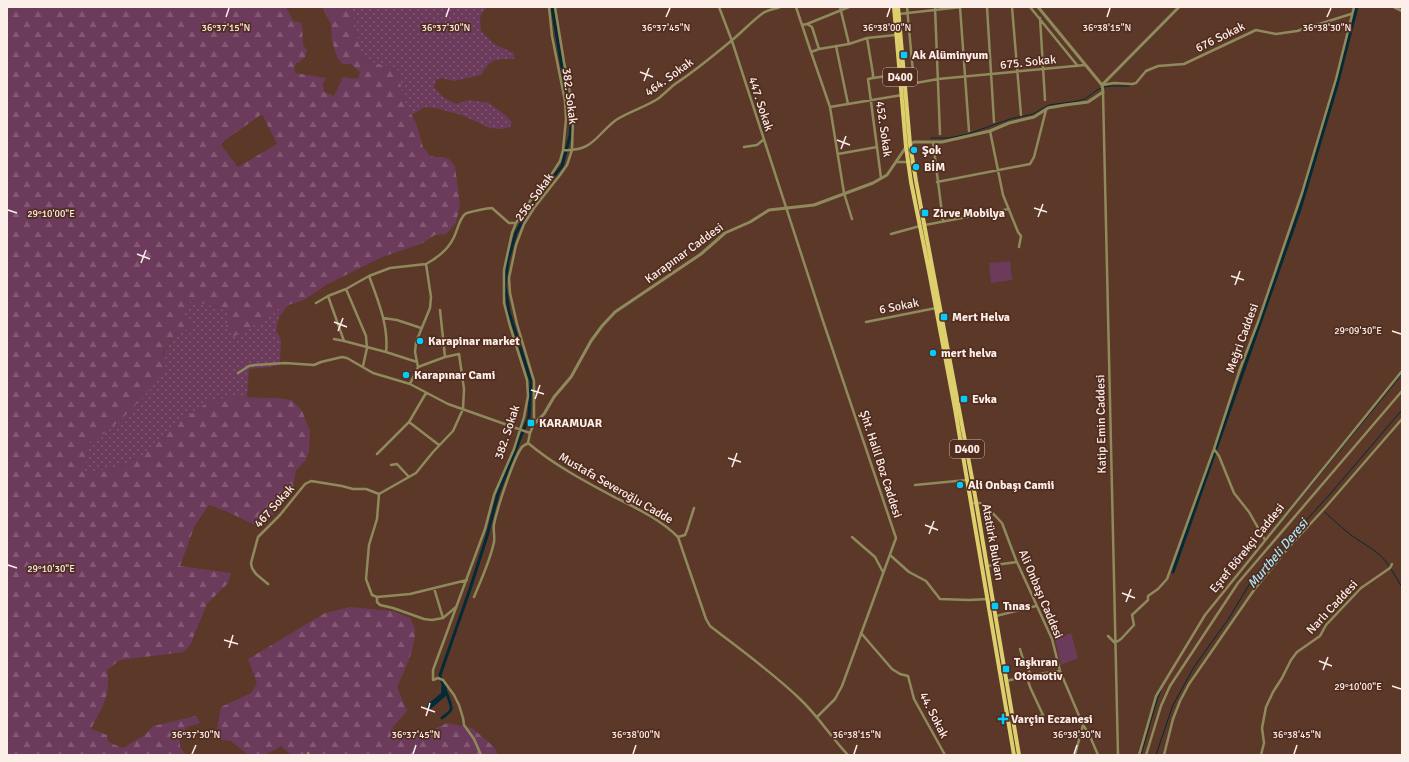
<svg xmlns="http://www.w3.org/2000/svg" width="1409" height="762" viewBox="0 0 1409 762" font-family="Signika,sans-serif">
	<defs>
		<pattern id="grass-dots" width="8" height="8" patternUnits="userSpaceOnUse"><rect width="8" height="8" fill="#6c3b5b"/><path d="M2 2h.1M6 6h.1" fill="none" stroke="#825873" stroke-width="1.8" stroke-linecap="round"/></pattern>
		<pattern id="forest-firs" width="22" height="20" patternUnits="userSpaceOnUse"><rect width="22" height="20" fill="#6c3b5b"/><path d="M5 1l3.5 6h-7zM16 11l3.5 6h-7z" fill="#825873"/></pattern>
	</defs>
	<rect width="100%" height="100%" fill="#5c3829"/>
	<!-- grass -->
	<path fill="url(#grass-dots)" d="M351,7H487L480,16L481,31L494,44L514,53V59C496,59 491,58 481,75L454,81L441,78L436,80L434,87L443,97L456,104L469,100L489,103L504,114L512,122L510,127L502,129L490,128L462,115L435,108L425,107L412,115L405,103L397,69L364,60C358,43 356,25 351,7Z
		M190,301L218,307L254,325L271,316L279,308L288,305L279,317L276,331L281,340L280,363L276,366L249,369L247,397H232L178,423L144,455L115,468L84,473L90,441L107,432L130,411L175,335L195,325L184,315Z"/>
	<!-- forest -->
	<path fill="url(#forest-firs)" fill-rule="evenodd" d="M7,7H286L293,21L302,23L303,45L307,50L305,57L300,62L296,63L294,68L295,73L326,78L323,83L324,92L334,96L343,77L358,79L360,72L351,64H342L337,57L332,41L331,24L322,7H351C356,25 358,43 364,60L397,69L405,103L416,123L423,147L430,156L436,157H443L449,159L455,166L460,205L456,223L446,234L435,235L421,244L382,257L326,285L304,300L279,308L271,316L233,337L226,327L230,313L218,307L190,301L185,315L196,325L175,335L162,355L166,365L157,382L130,411L107,432L90,441L84,473L115,468L144,455L178,423L211,400L232,397L276,398L292,400L302,411L310,431L309,451L306,460L296,470L292,493L261,528L228,512L209,505L195,525L180,566L231,573L228,583L207,604L196,630L191,644L184,652L120,660L107,670C112,695 101,708 91,729L107,735L108,742L123,748L145,735L153,726L196,716L200,723L187,727L180,735V747L186,755H7ZM262,114L277,144L238,167L221,145L224,141Z
		M350,607L393,611L410,618C412,622 414,626 415,630C416,648 404,671 397,687L407,711L392,728L403,736L428,732L447,723L472,728L494,747L498,755H291L281,746L267,754H247L231,741L215,739L221,707L251,693L257,683L248,659L325,613Z"/>
	<!-- park -->
	<path fill="#6c3b5b" d="M1010,261L1012,280L991,283L989,263Z
		M1071,633L1078,658L1061,665L1055,639Z"/>
	<g fill="none" stroke-linecap="round" stroke-linejoin="round">
		<!-- stream -->
		<path stroke="#002b37" stroke-width="1" d="M931,138H949L968,134L1010,119L1033,114L1049,105L1078,101L1085,99L1097,90L1104,87L1112,86H1129
			M1325,512C1333,520 1342,528 1351,535C1363,544 1381,552 1389,566
			M1252,558L1402,374
			M1391,569L1402,587
			M1141,755L1157,700L1161,690
			M1156,755L1173,705L1194,667L1229,618L1252,580L1331,493L1402,410"/>
		<!-- canal -->
		<path stroke="#002b37" stroke-width="3" d="M1173,572L1300,209L1337,85L1357,7
			M442,718C445,715 450,713 451,709C453,704 441,683 440,675L470,589L487,536L498,494L529,416L531,382L509,312L505,285L508,260L516,233L527,212L541,192L562,166L570,136L571,123L569,110L552,7"/>
		<!-- river -->
		<path stroke="#002b37" stroke-width="5.5" d="M430,706L444,694V688"/>
		<!-- minor -->
		<path stroke="#8f8a5c" stroke-width="2.5" d="M719,7L732,41L822,318L896,538L842,686L835,699L817,717
			M796,7L802,25L807,24L812,27L819,49L811,52L830,107L844,193L852,219
			M840,7L849,44
			M907,7L914,83
			M935,7L940,134
			M960,7L969,131
			M987,7L994,122
			M1012,7L1021,115
			M1030,7L1077,65
			M899,14L961,7
			M1040,18L1045,100
			M807,24L849,7
			M802,25L811,52
			M867,38L873,74V78L868,79L881,178
			M836,46L848,104
			M819,49L849,44L867,38L896,35
			M873,78L900,74
			M905,85L938,79L1085,65
			M1102,85L1114,83L1132,84L1136,83L1146,71L1158,66L1184,64L1256,30L1276,34L1297,31L1351,14
			M1103,92L1118,755
			M830,107L902,95
			M990,131L1003,195L1018,232L1021,236L1019,247
			M933,142L943,221
			M744,147L757,145L763,140
			M563,150C593,152 596,135 616,120C630,111 646,107 659,98C665,93 670,88 675,84C695,71 713,56 731,41C742,32 751,22 763,13C767,10 775,9 780,7
			M838,154L877,147
			M896,162H913
			M937,182L1030,164L1034,157L1046,110
			M925,225L1009,209
			M891,234L920,226
			M369,276C378,300 389,327 386,352
			M346,289L369,276L390,268L426,264
			M328,296L344,341L386,352L417,362
			M316,303L328,296L346,289L366,336L367,348L363,366
			M440,310L445,357
			M383,318L397,320L421,328
			M866,322L936,308
			M334,339L344,341
			M238,373L249,366L255,365L285,363L314,365L321,362L342,357L347,358L373,373L410,384L448,404L530,433
			M410,384L418,367L415,352L416,342L430,308L431,297L426,264C437,258 447,251 453,239C457,232 459,219 465,214C468,212 488,208 492,208L509,223H516
			M409,422L439,445
			M528,443C554,465 586,482 616,498C638,509 661,520 678,537L706,619L710,626C741,650 772,672 800,699C818,716 831,737 848,755
			M528,443L530,433L534,424V381L517,324L510,293L509,278L516,245L524,224L534,208L560,175L567,165L572,150L573,119L572,104L564,62L555,7
			M1214,449L1219,456L1234,493L1249,512L1265,540
			M377,454L409,422L426,393
			M391,465L397,464L409,477
			M915,485L967,480
			M971,503H980L986,506L1002,523L1016,560L1052,639L1060,671L1083,725L1075,755
			M678,537L685,535L687,530L694,508
			M852,537L875,557L883,572
			M890,555L909,572L926,581L940,599L969,600L988,599
			M987,566L1017,562
			M268,584L256,574L252,568L251,563L258,537L280,515L305,484L311,481L342,486L353,489H366L379,494L416,473L433,452L453,431L463,409L464,389L459,354L445,357L418,367
			M434,588L443,618
			M377,597L372,595L366,579L369,545L377,519L379,494
			M377,597L410,594L467,580
			M377,597V602L380,605L393,608L424,619L432,620L443,618L456,607
			M474,597C481,580 490,561 494,542C495,537 493,530 494,524C497,510 514,455 523,446C525,445 527,444 528,443
			M996,616L1036,606
			M861,633L892,669L900,674L908,676L914,699L945,755
			M1108,636L1115,643L1121,639L1134,625L1132,615L1148,600V596L1158,589L1167,579L1214,449L1240,369L1258,322L1302,193L1336,79L1354,7
			M1020,649L1023,659L1031,675
			M1027,677L1030,687L1043,715L1035,718
			M1006,681L1031,675L1060,671
			M1083,725L1089,734L1098,755
			M308,753L309,755
			M481,755L474,739L464,725L463,718L459,705L454,695L443,680L438,678L433,680V670L485,529L494,495L514,449L524,417L528,396L527,380L510,326L504,303V270L512,233L516,223L532,198L553,172L560,161L563,150L566,119L565,101L552,36L549,7
			M1139,755L1156,696L1205,615L1402,371
			M1146,755L1161,706L1170,686L1238,583L1402,391
			M1164,755L1173,719L1180,701L1189,684L1254,590L1289,547L1324,509L1402,419
			M1261,755L1264,743L1262,728L1266,707L1273,692L1282,678L1291,660L1297,652L1320,636L1326,625L1361,588L1390,568L1392,564"/>
		<!-- tertiary -->
		<path stroke="#8f8a5c" stroke-width="3" d="M1394,7L1402,11
			M1102,85L1179,7
			M534,424L544,414L554,397L571,377L591,341L602,326L615,312L701,254L725,233L750,222L769,210L814,205L873,183L887,175L906,147L914,142H942L990,131L1009,123L1034,117L1048,108L1065,105L1088,102L1103,92L1102,85L1038,7"/>
		<!-- primary -->
		<path stroke="#dccf6c" stroke-width="4" d="M894,7L906,147L911,182L929,271L955,409L1014,755
			M898,7L910,144L916,181L972,478L1019,755"/>
	</g>
	<!-- ticks -->
	<path fill="none" stroke="#fceee9" stroke-width="1.5" d="M226,17L229,8M446,17L449,8M666,17L670,8M887,17L890,8M1107,17L1110,8M1327,17L1331,8M640,72L653,77M644,81L649,68M837,140L850,145M841,149L846,136M1034,208L1047,212M8,210L17,213M1038,217L1043,204M137,254L150,259M141,263L146,250M1231,276L1244,280M1235,285L1240,271M334,322L347,327M338,331L343,318M1392,331L1401,334M531,390L544,394M535,399L540,385M728,458L741,462M732,467L737,453M925,525L938,530M929,534L934,521M8,565L17,568M1122,593L1135,598M1126,602L1131,589M224,640L238,644M229,648L233,635M1319,661L1332,666M1323,670L1328,657M1392,686L1401,689M421,707L435,712M426,716L430,703M192,754L196,745M413,754L416,745M633,754L636,745M854,754L857,745M1074,754L1077,745M1294,754L1297,745"/>
	<!-- markers -->
	<g fill="#04cbf9" stroke="#512d1f" stroke-width="1.5">
		<rect x="900" y="51" width="8" height="8" rx="2"/>
		<circle cx="914" cy="150" r="4"/>
		<circle cx="916" cy="167" r="4"/>
		<rect x="921" y="209" width="8" height="8" rx="2"/>
		<rect x="940" y="313" width="8" height="8" rx="2"/>
		<circle cx="420" cy="341" r="4"/>
		<circle cx="933" cy="353" r="4"/>
		<circle cx="406" cy="375" r="4"/>
		<rect x="960" y="395" width="8" height="8" rx="2"/>
		<rect x="527" y="419" width="8" height="8" rx="2"/>
		<circle cx="960" cy="485" r="4"/>
		<rect x="991" y="602" width="8" height="8" rx="2"/>
		<rect x="1002" y="665" width="8" height="8" rx="2"/>
		<path d="M1001 713h4v4h4v4h-4v4h-4v-4h-4v-4h4z"/>
	</g>
	<g text-anchor="middle" stroke-width="3.5" stroke-linejoin="round" paint-order="stroke">
		<!-- shield labels -->
		<g fill="#512d1f" stroke="#c9b4ac" stroke-width="1">
			<rect x="883" y="68" width="34" height="18" rx="3"/>
			<rect x="950" y="440" width="34" height="18" rx="3"/>
		</g>
		<g font-size="11" font-weight="bold" fill="#fceee9">
			<text x="900" y="81">D400</text>
			<text x="967" y="453">D400</text>
		</g>
		<!-- street labels -->
		<g font-size="12" fill="#fceee9" stroke="#512d1f">
			<text transform="translate(1220 37) rotate(-26)" y="4">676 Sokak</text>
			<text transform="translate(1028 62) rotate(-6)" y="4">675. Sokak</text>
			<text transform="translate(669 77) rotate(-36)" y="4">464. Sokak</text>
			<text transform="translate(570 96) rotate(83)" y="4">382. Sokak</text>
			<text transform="translate(761 104) rotate(72)" y="4">447. Sokak</text>
			<text transform="translate(884 129) rotate(82)" y="4">452. Sokak</text>
			<text transform="translate(534 197) rotate(-54)" y="4">256. Sokak</text>
			<text transform="translate(684 253) rotate(-36)" y="4">Karapınar Caddesi</text>
			<text transform="translate(899 306) rotate(-11)" y="4">6 Sokak</text>
			<text transform="translate(1242 338) rotate(-70)" y="4">Meğri Caddesi</text>
			<text transform="translate(1101 424) rotate(-91)" y="4">Katip Emin Caddesi</text>
			<text transform="translate(507 432) rotate(-72)" y="4">382. Sokak</text>
			<text transform="translate(881 464) rotate(72)" y="4">Şht. Halil Boz Caddesi</text>
			<text transform="translate(616 488) rotate(30)" y="4">Mustafa Severoğlu Cadde</text>
			<text transform="translate(274 506) rotate(-48)" y="4">467 Sokak</text>
			<text transform="translate(993 542) rotate(80)" y="4">Atatürk Bulvarı</text>
			<text transform="translate(1247 548) rotate(-51)" y="4">Eşref Börekçi Caddesi</text>
			<text transform="translate(1041 594) rotate(67)" y="4">Ali Onbaşı Caddesi</text>
			<text transform="translate(1332 607) rotate(-47)" y="4">Narlı Caddesi</text>
			<text transform="translate(934 715) rotate(63)" y="4">44. Sokak</text>
		</g>
		<!-- poi labels -->
		<g font-size="12" font-weight="bold" fill="#fceee9" stroke="#512d1f" text-anchor="start">
			<text x="912" y="59">Ak Alüminyum</text>
			<text x="922" y="154">Şok</text>
			<text x="924" y="171">BİM</text>
			<text x="933" y="217">Zirve Mobilya</text>
			<text x="952" y="321">Mert Helva</text>
			<text x="428" y="345">Karapinar market</text>
			<text x="941" y="357">mert helva</text>
			<text x="414" y="379">Karapınar Cami</text>
			<text x="972" y="403">Evka</text>
			<text x="539" y="427">KARAMUAR</text>
			<text x="968" y="489">Ali Onbaşı Camii</text>
			<text x="1003" y="610">Tınas</text>
			<text x="1014" y="666">Taşkıran<tspan x="1014" dy="14">Otomotiv</tspan></text>
			<text x="1011" y="723">Varçin Eczanesi</text>
		</g>
		<!-- water labels -->
		<g font-size="13" font-style="italic" fill="#aae6fc" stroke="#512d1f">
			<text transform="translate(1277 553) rotate(-50)" y="5">Murtbeli Deresi</text>
		</g>
	</g>
	<g font-size="10" text-anchor="middle" fill="#fceee9" stroke="#512d1f" stroke-width="3.5" stroke-linejoin="round" paint-order="stroke">
		<text x="226" y="31">36°37'15"N</text>
		<text x="446" y="31">36°37'30"N</text>
		<text x="666" y="31">36°37'45"N</text>
		<text x="887" y="31">36°38'00"N</text>
		<text x="1107" y="31">36°38'15"N</text>
		<text x="1327" y="31">36°38'30"N</text>
		<text x="51" y="217">29°10'00"E</text>
		<text x="1358" y="334">29°09'30"E</text>
		<text x="51" y="572">29°10'30"E</text>
		<text x="1358" y="690">29°10'00"E</text>
		<text x="196" y="738">36°37'30"N</text>
		<text x="416" y="738">36°37'45"N</text>
		<text x="636" y="738">36°38'00"N</text>
		<text x="857" y="738">36°38'15"N</text>
		<text x="1077" y="738">36°38'30"N</text>
		<text x="1297" y="738">36°38'45"N</text>
	</g>
	<!-- border -->
	<rect width="1409" height="762" fill="none" stroke="#fceee9" stroke-width="16"/>
</svg>
